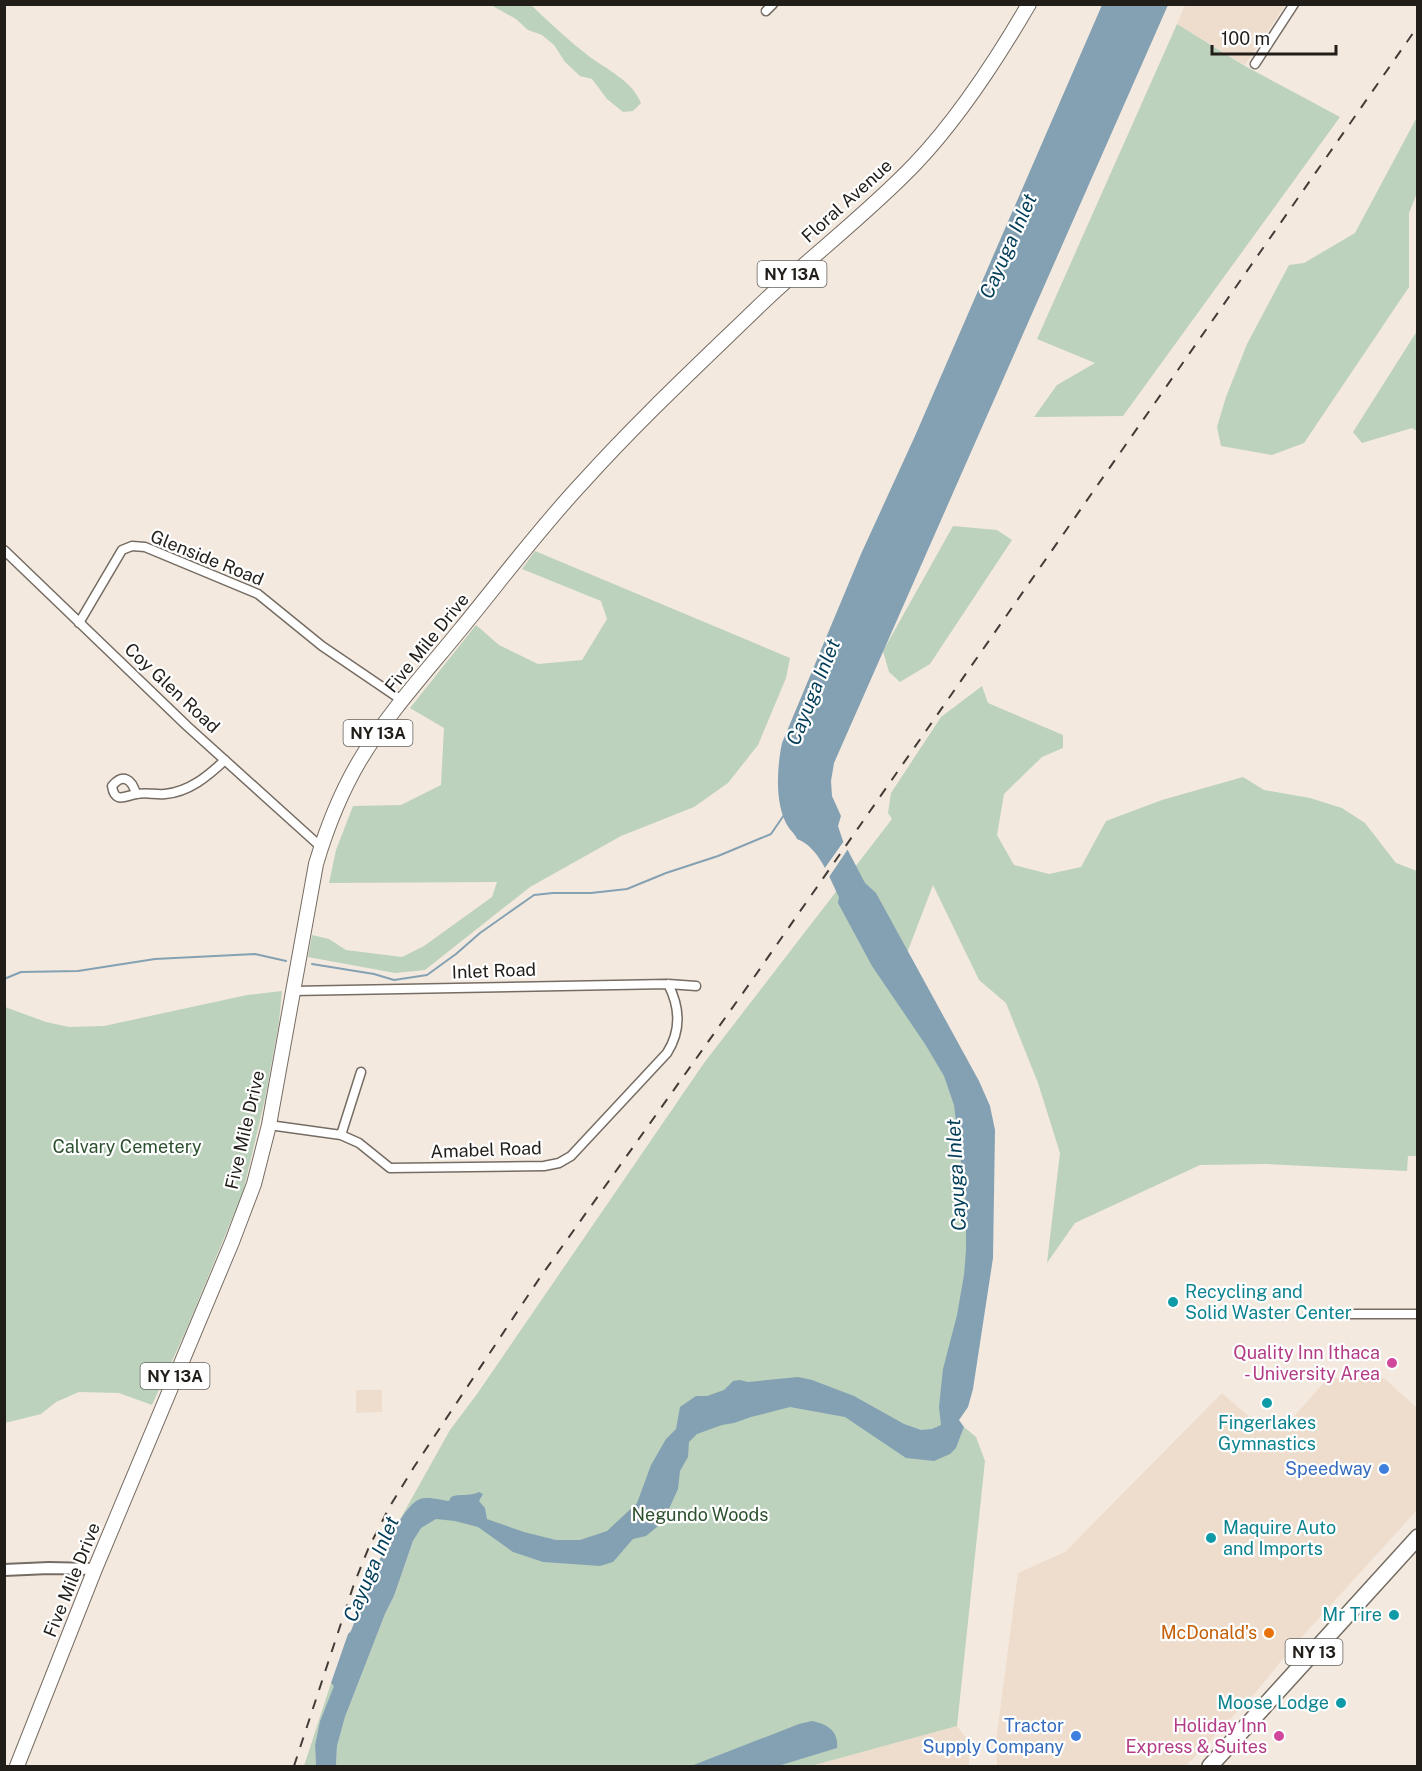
<svg xmlns="http://www.w3.org/2000/svg" width="1422" height="1771" viewBox="0 0 1422 1771" font-family="'Public Sans',sans-serif">
	<rect width="100%" height="100%" fill="#f4e9df"/>
	<!-- built -->
	<path fill="#eeddcd" d="M1185,5H1285L1245,65L1177,24Z
		M1328,1378H1384L1417,1408V1510L1290,1650L1256,1692L1186,1766H997L996,1741L1018,1573L1065,1552L1222,1393L1262,1428L1281,1431Z
		M356,1390H382V1412L356,1413Z
		M957,1726L969,1742V1766H811Z"/>
	<!-- green -->
	<path fill="#bcd2bc" d="M491,5H531C550,23 569,41 590,57C608,70 632,81 641,103L633,111L623,112L607,99L592,79L580,76L565,62L554,45L542,35L528,30L516,19Z
		M1177,24L1245,66L1340,117L1123,416L1034,417L1057,385L1095,363L1037,339Z
		M1417,117V193L1409,213V287L1304,443L1272,455L1221,446L1217,427L1226,397L1247,344L1289,265L1304,263L1355,233Z
		M1417,331V431L1412,428L1362,443L1353,432Z
		M953,526L997,530L1012,540L930,664L900,682L889,672L883,651Z
		M535,551L790,658L786,678L758,745L728,783L694,807L621,836L530,887L425,970L395,973L308,957L312,935L329,939L346,950L402,957L424,946L492,897L497,882L329,883L336,850L353,806L401,805L441,785L444,728L410,708L476,625L499,645L538,664L582,660L607,619L601,601L522,569Z
		M982,686L988,703L1063,735V748L1042,757L1004,794L997,835L1014,865L1049,874L1081,867L1106,821L1162,800L1243,777L1264,790L1310,798L1342,808L1365,823L1396,863L1417,871L1418,1156H1408L1407,1171L1266,1164L1200,1165L1075,1223L1047,1263L1060,1153L1038,1083L1006,1003L979,980L933,885L899,974L973,1103L967,1335L956,1448L964,1427L976,1437L985,1461L957,1726L811,1766H336L337,1746L345,1717L385,1614L394,1596L413,1541L420,1528V1499L409,1507L398,1523L450,1430L477,1394L704,1063L892,819L888,813L891,793L941,717Z
		M282,991L279,1022L265,1099L243,1192L187,1328L152,1405L119,1393L79,1392L56,1402L41,1414L5,1423V1007L46,1022L69,1027L104,1026L247,995Z
		M331,1683L335,1685L320,1721L315,1745L316,1766H304Z"/>
	<!-- water -->
	<path fill="#84a1b3" d="M1102,5H1168L834,763L831,781L832,796L841,816L838,826L843,841L865,883L876,893L979,1081L990,1106L995,1130L993,1258L973,1389L968,1407L959,1420L964,1427L956,1448L950,1454L934,1461L906,1458L845,1417L790,1407L751,1417L734,1423L722,1425L697,1434L689,1442L688,1457L680,1471L678,1489L663,1522L646,1536L633,1539L613,1562L600,1566L543,1562L513,1552L478,1527L455,1521L436,1519L421,1528L413,1541L394,1596L385,1614L345,1717L337,1746L336,1766H316L315,1745L320,1721L334,1686L331,1683L348,1634L351,1631C362,1605 395,1508 420,1499C428,1496 441,1500 449,1501L451,1497C460,1493 469,1497 479,1492L483,1494L479,1501L485,1508L487,1519L524,1532L556,1540H580L607,1531L637,1503L651,1465L666,1439L676,1429L680,1407L696,1396H707L724,1390L733,1381L740,1380L748,1382L798,1377L812,1380L854,1396L904,1424L921,1430L932,1429L941,1425L939,1407L943,1369L957,1315L964,1275L966,1250V1204L954,1105L944,1076L925,1044L872,966L838,903L839,897C829,877 819,847 797,839C795,834 792,832 789,828C774,806 777,767 782,743L861,554L915,436Z
		M812,1721C827,1724 839,1731 837,1748L778,1766H691L799,1724Z"/>
	<!-- pier -->
	<path fill="#f4e9df" d="M844,841L848,849L827,880L822,872Z"/>
	<g fill="none" stroke-linecap="round" stroke-linejoin="round">
		<!-- stream -->
		<path stroke="#84a1b3" stroke-width="2" d="M312,964L374,974L394,980L427,975L456,954L480,933L534,895L553,893H591L627,889L666,873L718,856L771,834L784,815
			M4,979L21,972L78,971L155,959L255,954L286,961"/>
		<defs>
			<path id="minor" d="M766,11L773,4
				M1255,64L1294,4
				M4,550L187,726L321,847
				M79,623L122,550L132,546L145,547L258,594L322,646L403,701
				M136,794C132,779 123,773 112,786C115,805 126,795 137,794C146,792 155,795 165,794C189,792 208,776 225,760
				M292,991L668,984L696,986
				M269,1125L341,1135L359,1143L390,1168L544,1166L559,1163L571,1156L667,1053C681,1031 680,1007 668,984
				M341,1135L361,1072
				M1328,1314H1418"/>
			<path id="tertiary" d="M4,1570L49,1568L95,1569"/>
			<path id="primary" d="M17,1766L95,1569L232,1242L254,1184L269,1125L316,864C327,827 341,792 360,760C388,713 426,672 460,630C501,580 539,529 583,482C637,422 697,366 755,310C806,260 864,217 914,165C958,119 997,59 1029,4"/>
			<path id="trunk" d="M1210,1766L1418,1537"/>
		</defs>
		<!-- minor casing -->
		<use href="#minor" stroke="#756c63" stroke-width="11"/>
		<!-- tertiary casing -->
		<use href="#tertiary" stroke="#756c63" stroke-width="14"/>
		<!-- primary casing -->
		<use href="#primary" stroke="#756c63" stroke-width="16"/>
		<!-- trunk casing -->
		<use href="#trunk" stroke="#756c63" stroke-width="18"/>
		<!-- minor -->
		<use href="#minor" stroke="#fff" stroke-width="8"/>
		<!-- tertiary -->
		<use href="#tertiary" stroke="#fff" stroke-width="10"/>
		<!-- primary -->
		<use href="#primary" stroke="#fff" stroke-width="14"/>
		<!-- trunk -->
		<use href="#trunk" stroke="#fff" stroke-width="15"/>
		<!-- rail -->
		<path stroke="#423c38" stroke-width="2" stroke-dasharray="10 10" stroke-linecap="butt" d="M294,1766L354,1584L369,1547L390,1506L414,1467L539,1279L750,983L1418,26"/>
	</g>
	<!-- markers -->
	<g fill="#0f9aa8" stroke="#fff" stroke-width="2">
		<circle cx="1173" cy="1302" r="6"/>
		<circle cx="1267" cy="1403" r="6"/>
		<circle cx="1211" cy="1538" r="6"/>
		<circle cx="1394" cy="1615" r="6"/>
		<circle cx="1341" cy="1703" r="6"/>
	</g>
	<g fill="#d1479c" stroke="#fff" stroke-width="2">
		<circle cx="1392" cy="1363" r="6"/>
		<circle cx="1279" cy="1736" r="6"/>
	</g>
	<g fill="#3f7fe0" stroke="#fff" stroke-width="2">
		<circle cx="1384" cy="1469" r="6"/>
		<circle cx="1076" cy="1736" r="6"/>
	</g>
	<circle fill="#e8710a" stroke="#fff" stroke-width="2" cx="1269" cy="1633" r="6"/>
	<g text-anchor="middle" stroke-width="4.5" stroke-linejoin="round" paint-order="stroke">
		<!-- shield labels -->
		<g fill="#fff" stroke="#64615e" stroke-width="1.5">
			<rect x="757.5" y="261" width="69" height="26" rx="4.5"/>
			<rect x="343.5" y="720" width="69" height="26" rx="4.5"/>
			<rect x="140.5" y="1363" width="69" height="26" rx="4.5"/>
			<rect x="1285.5" y="1639" width="57" height="26" rx="4.5"/>
		</g>
		<g font-size="16" font-weight="bold" fill="#211d19">
			<text x="792" y="280">NY 13A</text>
			<text x="378" y="739">NY 13A</text>
			<text x="175" y="1382">NY 13A</text>
			<text x="1314" y="1658">NY 13</text>
		</g>
		<!-- street labels -->
		<g font-size="18" fill="#211d19" stroke="#fff">
			<text transform="translate(847 201) rotate(-42)" y="6">Floral Avenue</text>
			<text transform="translate(207 558) rotate(22)" y="6">Glenside Road</text>
			<text transform="translate(427 643) rotate(-51)" y="6">Five Mile Drive</text>
			<text transform="translate(172 688) rotate(43)" y="6">Coy Glen Road</text>
			<text transform="translate(494 971) rotate(-2)" y="6">Inlet Road</text>
			<text transform="translate(245 1130) rotate(-77)" y="6">Five Mile Drive</text>
			<text transform="translate(486 1150) rotate(-2)" y="6">Amabel Road</text>
			<text transform="translate(72 1580) rotate(-68)" y="6">Five Mile Drive</text>
		</g>
		<!-- park labels -->
		<g font-size="18" fill="#2b502d" stroke="#fff">
			<text x="127" y="1153">Calvary Cemetery</text>
			<text x="700" y="1521">Negundo Woods</text>
		</g>
		<!-- culture labels -->
		<g font-size="18" fill="#0d838f" stroke="#fff" text-anchor="start">
			<text x="1185" y="1298">Recycling and<tspan x="1185" dy="21">Solid Waster Center</tspan></text>
			<text x="1267" y="1429" text-anchor="middle">Fingerlakes<tspan x="1267" dy="21">Gymnastics</tspan></text>
			<text x="1223" y="1534">Maquire Auto<tspan x="1223" dy="21">and Imports</tspan></text>
			<text x="1382" y="1621" text-anchor="end">Mr Tire</text>
			<text x="1329" y="1709" text-anchor="end">Moose Lodge</text>
		</g>
		<!-- hotel labels -->
		<g font-size="18" fill="#b23c85" stroke="#fff" text-anchor="end">
			<text x="1380" y="1359">Quality Inn Ithaca<tspan x="1380" dy="21">- University Area</tspan></text>
			<text x="1267" y="1732">Holiday Inn<tspan x="1267" dy="21">Express &amp; Suites</tspan></text>
		</g>
		<!-- shop labels -->
		<g font-size="18" fill="#366cbe" stroke="#fff" text-anchor="end">
			<text x="1372" y="1475">Speedway</text>
			<text x="1064" y="1732">Tractor<tspan x="1064" dy="21">Supply Company</tspan></text>
		</g>
		<!-- food labels -->
		<g font-size="18" fill="#c56008" stroke="#fff" text-anchor="end">
			<text x="1257" y="1639">McDonald's</text>
		</g>
		<!-- water labels -->
		<g font-size="20" font-style="italic" fill="#033e59" stroke="#fff">
			<text transform="translate(1008 246) rotate(-66)" y="7">Cayuga Inlet</text>
			<text transform="translate(813 692) rotate(-68)" y="7">Cayuga Inlet</text>
			<text transform="translate(956 1175) rotate(-93)" y="7">Cayuga Inlet</text>
			<text transform="translate(371 1569) rotate(-67)" y="7">Cayuga Inlet</text>
		</g>
	</g>
	<!-- border -->
	<rect width="1422" height="1771" fill="none" stroke="#211d19" stroke-width="12"/>
	<!-- scale -->
	<path d="M1212 45v9h124v-9" fill="none" stroke="#211d19" stroke-width="3"/>
	<text x="1221" y="45" font-size="18" fill="#211d19" stroke="#ffffff" stroke-width="4.5" paint-order="stroke">100 m</text>
</svg>
